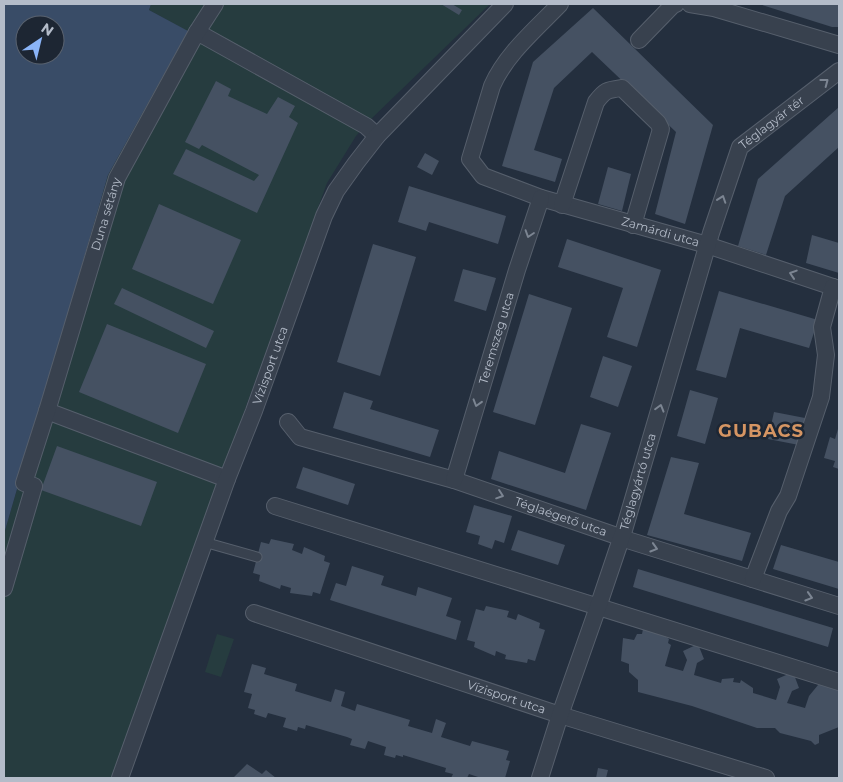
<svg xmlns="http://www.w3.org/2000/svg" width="843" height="782" viewBox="0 0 843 782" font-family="Montserrat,sans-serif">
	<rect width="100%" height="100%" fill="#242f3e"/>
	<!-- green -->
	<path fill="#263c3f" d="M151,4H490L370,120L356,136L327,183L245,409L118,778H4V534L108,175L187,31L149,10Z
		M217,634L234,639L221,677L205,672Z"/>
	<!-- water -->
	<path fill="#394c67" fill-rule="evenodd" d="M4,4H151L149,10L188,31L108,175L4,534ZM25,25H55V55H25Z"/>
	<!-- building -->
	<path fill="#455162" d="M441,4H452L462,10L459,15Z
		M759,4H839V27H832Z
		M593,8L713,125L685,224L655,214L676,132L592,52L554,88L534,150L562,159L555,182L502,166L533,62Z
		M216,81L231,89L228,96L267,114L278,97L295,106L289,117L298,123L257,213L173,174L186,149L254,181L259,175L202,145L199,149L185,142Z
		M839,107V147L785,196L766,255L738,246L758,179Z
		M425,153L439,161L432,175L417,167Z
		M608,167L631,174L622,211L598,204Z
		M409,186L506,216L498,244L429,222L426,231L398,222Z
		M159,204L241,240L213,304L132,269Z
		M812,235L839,243V273L806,263Z
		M567,239L661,270L637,347L607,337L623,288L558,267Z
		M373,244L416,257L380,376L337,362Z
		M463,269L496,278L486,311L454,301Z
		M122,288L214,331L206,348L114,304Z
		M719,291L818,320L809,348L740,328L726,378L696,370Z
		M529,294L572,308L535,425L493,412Z
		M107,324L206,364L178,433L79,392Z
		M603,356L632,366L618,407L590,397Z
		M690,390L718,398L705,444L677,436Z
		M344,392L373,401L370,409L439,430L430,457L333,428Z
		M774,412L805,418L799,445L768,439Z
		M581,424L611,433L586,510L491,479L499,451L565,473Z
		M838,429H839V469L833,467L835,461L824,458L830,437L835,439Z
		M57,446L157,482L141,526L41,490Z
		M671,457L699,463L684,514L751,533L742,561L647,535Z
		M303,467L355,484L348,505L296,488Z
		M474,505L512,516L504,543L495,540L492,549L478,544L480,536L466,532Z
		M518,530L565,545L558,565L511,550Z
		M271,539L294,544L292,550L302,554L304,547L325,556L324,561L330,563L320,594L313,592L312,596L290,593L291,588L281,585L280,589L259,581L260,575L253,573L261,542L269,544Z
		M781,545L839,562V589L773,569Z
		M352,566L384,576L381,585L416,596L418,587L452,598L446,616L461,621L456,640L330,600L336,583L346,586Z
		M638,569L833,628L828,647L633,587Z
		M486,606L509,611L507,617L516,620L518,614L540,623L539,628L545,630L535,661L528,659L527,663L505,659L506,655L496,651L495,656L474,647L475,642L467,640L476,609L484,611Z
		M643,629L655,630L669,639L668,643L671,645L665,666L683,671L687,660L683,651L698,644L704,659L697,663L694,675L721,683L722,679L734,678L733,682L740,683L741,680L753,688V693L776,700L780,687L777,679L793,672L799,688L792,691L787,703L805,708L809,696L818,685L832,684L839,689V727L819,735V743L815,745L811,741L780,733L775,728H757L692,706L638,692V680L629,672V664L621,661L623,638L634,640L637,634H642Z
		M252,664L266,668L264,674L297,684L295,691L331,702L335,689L345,692L341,706L355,711L357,704L410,720L408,726L432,733L436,719L446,723L441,737L470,746L472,741L509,751L506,760L510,761L505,778H481L469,774L467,778H451L453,774L445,772L446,768L403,755V757L396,755L395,758L384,755L386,747L368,741L365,749L350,745L352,739L347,737L306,725L305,729L298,727L297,731L283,727L286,718L268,713L266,718L254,714L255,710L248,708L252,694L244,692Z
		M247,764L262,774L266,770L276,778H233Z
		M598,768L608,770L606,778H596Z"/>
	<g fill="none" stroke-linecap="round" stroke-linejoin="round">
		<defs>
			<path id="lane" d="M204,542L257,557"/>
			<g id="street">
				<path id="s1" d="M560,4C536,29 506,54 492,86L470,159L483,176L541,198L707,245L839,289"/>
				<path d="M690,4L714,8L839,45"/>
				<path d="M197,32L366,126L377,136"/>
				<path d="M639,40L673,5L676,4"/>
				<path d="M562,205L596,102C605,90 607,90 622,88L658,123L661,129L633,225"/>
				<path d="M47,411L227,479"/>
				<path id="s2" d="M288,422L300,437L454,480L614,535L621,538L839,606"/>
				<path id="s3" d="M454,480L517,270L541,198"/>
				<path d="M275,506L839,682"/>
				<path d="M753,579L779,511L788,496L821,397L826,355L822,327L833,287"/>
				<path id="s4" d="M4,588L34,486L24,483L47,411L117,178L197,32L215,4"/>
				<path id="s5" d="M254,613L560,715L766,778"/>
				<path id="s6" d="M120,778L227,479L254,411L324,216L336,191L356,163L377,136L505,4"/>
				<path id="s7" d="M540,778L560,715L598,607L624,530L711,233L740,147L839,71"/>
			</g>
		</defs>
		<!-- lane casing -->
		<use href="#lane" stroke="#565f6c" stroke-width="11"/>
		<!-- street casing -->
		<use href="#street" stroke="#565f6c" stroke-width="18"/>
		<!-- lane -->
		<use href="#lane" stroke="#38414e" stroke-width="9"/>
		<!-- street -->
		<use href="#street" stroke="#38414e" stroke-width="16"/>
	</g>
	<!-- one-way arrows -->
	<defs><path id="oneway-chevron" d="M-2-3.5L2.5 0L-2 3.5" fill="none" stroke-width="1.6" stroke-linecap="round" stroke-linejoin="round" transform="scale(1.25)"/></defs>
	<g stroke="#7c8592">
		<use href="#oneway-chevron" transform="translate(825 82) rotate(-37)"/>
		<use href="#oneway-chevron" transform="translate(722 199) rotate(-71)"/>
		<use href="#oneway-chevron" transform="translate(529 234) rotate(108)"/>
		<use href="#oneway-chevron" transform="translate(793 274) rotate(-162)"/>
		<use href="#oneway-chevron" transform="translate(477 403) rotate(107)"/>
		<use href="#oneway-chevron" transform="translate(660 408) rotate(-74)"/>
		<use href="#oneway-chevron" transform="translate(500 495) rotate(19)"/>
		<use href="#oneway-chevron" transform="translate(654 548) rotate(17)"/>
		<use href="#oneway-chevron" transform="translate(809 597) rotate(17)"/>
	</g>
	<g text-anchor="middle" stroke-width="5" stroke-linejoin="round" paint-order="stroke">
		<!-- street labels -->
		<g font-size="12" fill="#b4bcc9" stroke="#1d2633">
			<text dy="4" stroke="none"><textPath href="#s7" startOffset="702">Téglagyár tér</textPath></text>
			<text dy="4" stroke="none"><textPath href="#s4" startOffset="398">Duna sétány</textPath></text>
			<text dy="4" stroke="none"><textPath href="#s1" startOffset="391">Zamárdi utca</textPath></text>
			<text dy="4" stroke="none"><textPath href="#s3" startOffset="148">Teremszeg utca</textPath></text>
			<text dy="4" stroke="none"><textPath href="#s6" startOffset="439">Vízisport utca</textPath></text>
			<text dy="4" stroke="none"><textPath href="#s7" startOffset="312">Téglagyártó utca</textPath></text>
			<text dy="4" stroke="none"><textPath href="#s2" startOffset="292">Téglaégető utca</textPath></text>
			<text dy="4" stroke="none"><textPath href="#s5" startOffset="266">Vízisport utca</textPath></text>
		</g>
		<!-- district labels -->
		<g font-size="18" font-weight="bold" letter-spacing="1" fill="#d59563" stroke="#1d2633">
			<text x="761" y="437">GUBACS</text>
		</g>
	</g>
	<!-- border -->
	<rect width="843" height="782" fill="none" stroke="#b4bcc9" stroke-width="10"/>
	<!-- north arrow -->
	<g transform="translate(40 40) rotate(35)"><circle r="24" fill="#1d2633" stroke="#59626f"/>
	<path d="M0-4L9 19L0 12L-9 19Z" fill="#8ab4f8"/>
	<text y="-8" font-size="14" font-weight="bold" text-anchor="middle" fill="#b4bcc9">N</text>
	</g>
</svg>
